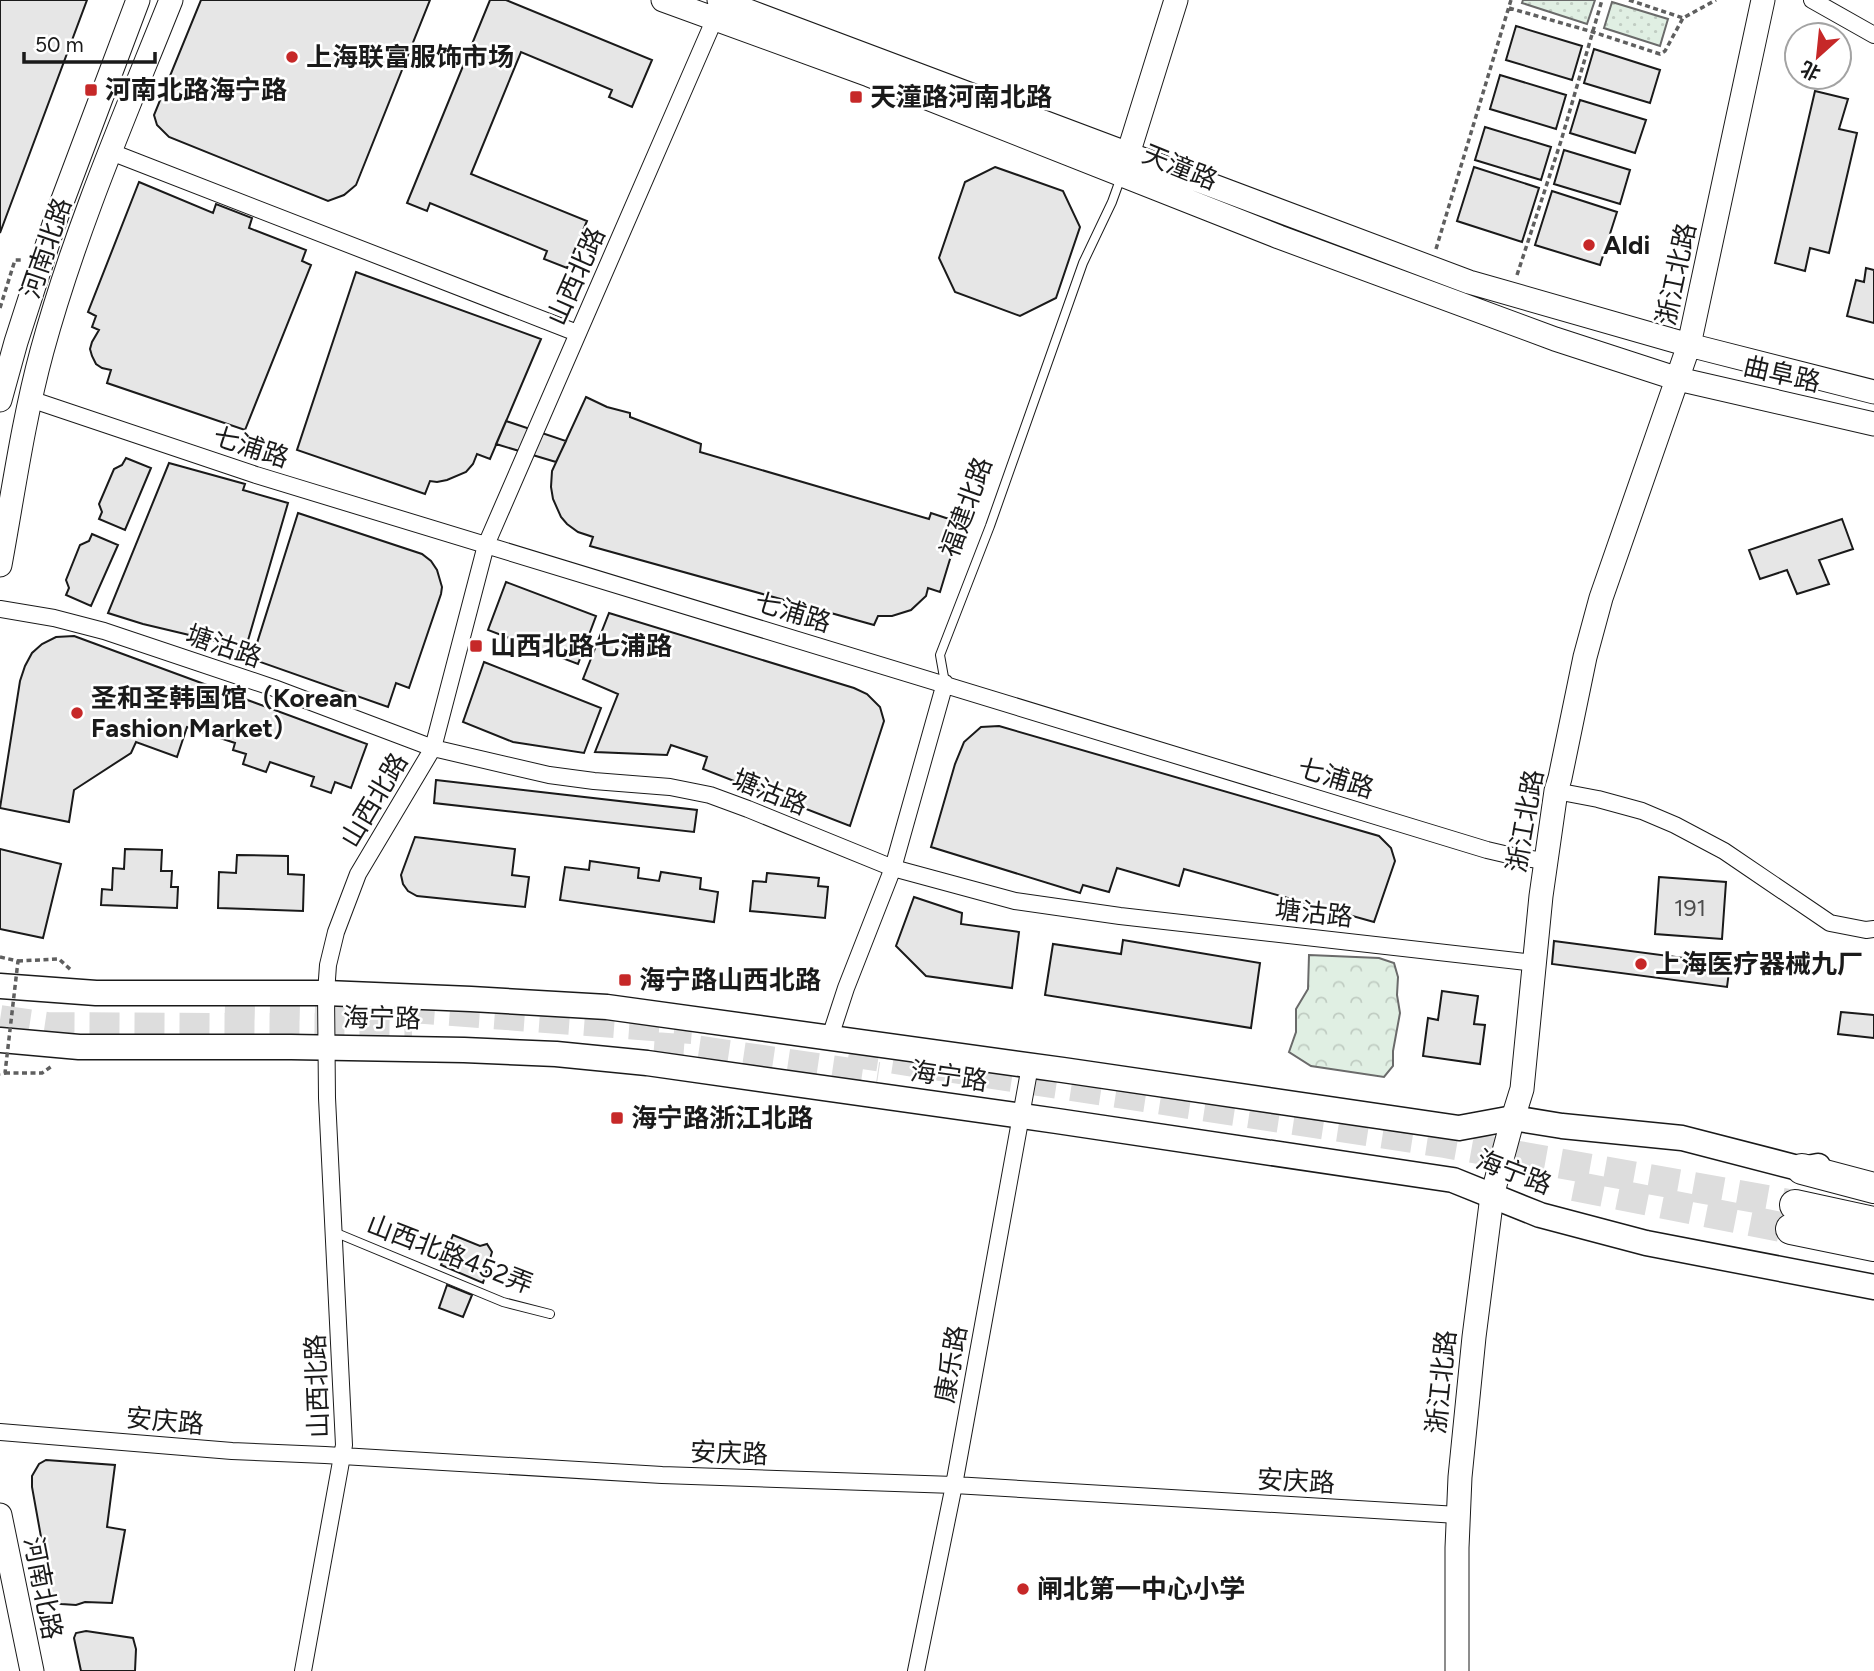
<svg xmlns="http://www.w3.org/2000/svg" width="1874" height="1671" viewBox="0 0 1874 1671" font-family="Figtree,'Noto Sans SC',sans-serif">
	<defs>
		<pattern id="grass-dots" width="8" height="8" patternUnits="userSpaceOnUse" patternTransform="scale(1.75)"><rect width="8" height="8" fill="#e0efe3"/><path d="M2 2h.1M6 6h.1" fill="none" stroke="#c0ccc2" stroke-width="1.8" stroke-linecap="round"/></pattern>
		<pattern id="forest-crowns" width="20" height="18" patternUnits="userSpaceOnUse" patternTransform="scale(1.75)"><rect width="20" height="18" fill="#e0efe3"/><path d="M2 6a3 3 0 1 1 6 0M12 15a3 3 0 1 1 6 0" fill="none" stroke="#c0ccc2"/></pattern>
	</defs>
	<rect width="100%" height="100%" fill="#fff"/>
	<!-- grass -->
	<path fill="url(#grass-dots)" stroke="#6a6a6a" stroke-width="2" d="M1523,0H1595L1587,24L1522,3Z
		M1612,2L1668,19L1660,46L1604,28Z"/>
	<!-- forest -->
	<path fill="url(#forest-crowns)" stroke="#6a6a6a" stroke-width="2" d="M1309,955L1379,958L1394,963L1398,977L1397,995L1400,1013L1393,1051V1066L1384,1077L1311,1066L1289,1052L1296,1032V1009L1308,989Z"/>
	<!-- building -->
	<path fill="#e6e6e6" stroke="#1a1a1a" stroke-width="2" d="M0,0H87L0,233Z
		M201,0H430L356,185L344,195L328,201L169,137L157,125L154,115Z
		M490,0H506L652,60L632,107L609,97L612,90L521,52L471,174L587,221L567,268L544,259L547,251L430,203L427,211L407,203Z
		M1516,26L1582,46L1572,80L1506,60Z
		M1594,49L1660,70L1650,103L1584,83Z
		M1500,75L1566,95L1556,129L1490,109Z
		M1815,91L1848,99L1839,129L1857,133L1829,253L1810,248L1805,271L1775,263Z
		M1580,100L1646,120L1635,153L1570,133Z
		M1485,127L1551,147L1541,180L1475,160Z
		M1564,150L1630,170L1620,204L1554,184Z
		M995,167L1063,191L1080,227L1056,298L1020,316L955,292L939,258L965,182Z
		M1474,167L1539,188L1522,242L1457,221Z
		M139,182L213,213L216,204L252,218L249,228L306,250L302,261L311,265L245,430L107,383L111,370L102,368L96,364L92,356L90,349L92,342L99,330L92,327L96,316L88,312Z
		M1552,191L1617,212L1600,265L1535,245Z
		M1866,268L1874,270V323L1847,316L1856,280L1864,282Z
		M356,272L541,339L490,459L477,454L473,464L466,472L447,480L437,482L430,481L425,494L297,450Z
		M586,397L607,407L630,413V417L701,444L700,452L929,519L931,513L961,523L940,592L928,588L926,596L911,610L892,616H878L874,625L590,546L593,537L578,532L567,524L561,517L553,499L551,487L552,471Z
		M506,421L566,441L556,462L496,444Z
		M126,458L151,468L125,530L99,519L102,512L99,504L114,469L122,465Z
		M169,463L245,484L243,490L288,503L244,654L221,648L223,643L143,624L108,613Z
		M298,513L422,554L431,561L437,570L442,587L441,594L409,688L396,683L388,707L252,659Z
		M1842,519L1853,549L1819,560L1829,584L1797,594L1787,570L1760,579L1749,550Z
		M92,534L118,545L91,606L66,595L69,588L66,580L80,545L89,541Z
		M506,582L596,616L578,664L488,630Z
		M609,613L854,688L867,694L880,707L884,721L850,826L703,769L707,757L671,745L667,755L595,752L618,694L583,679Z
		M74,636L367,744L351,788L335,782L331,793L311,786L314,777L270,762L266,772L243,764L246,754L233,750L235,743L187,727L177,757L136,742L131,753L74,790L69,822L0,808L20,681L25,666L32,653L42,644L56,637Z
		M484,662L601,708L584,753L513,742L463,722Z
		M999,726L1379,836L1391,848L1395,861L1374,922L1184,869L1179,886L1117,868L1109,892L1083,885L1080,893L931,847L955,764L964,742L981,727Z
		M436,780L697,810L694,832L434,803Z
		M415,837L515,849L512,875L529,877L525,907L417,896L408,891L403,884L401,875Z
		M0,849L61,864L43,938L0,929Z
		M125,849L162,850L161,871H172L171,887H178L177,908L101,905L102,889L112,890L113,868L124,869Z
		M237,855L288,856V874L304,875L303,911L218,908L219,872L236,873Z
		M590,861L639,868L638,878L659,881L661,872L701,878L700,889L718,892L714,922L560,900L565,867L589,870Z
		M767,873L819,878L818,886L828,887L825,918L750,911L753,881L766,882Z
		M1659,877L1726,882L1722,939L1655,934Z
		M914,897L962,913L961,924L1019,932L1012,988L926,976L896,946Z
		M1123,940L1260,963L1251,1028L1045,995L1053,944L1121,954Z
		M1554,941L1730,964L1727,987L1552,964Z
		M1442,991L1478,996L1474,1024L1485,1025L1480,1064L1423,1056L1428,1018L1438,1020Z
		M1841,1012L1874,1015V1038L1838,1034Z
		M453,1235L480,1246L487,1244L492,1252L483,1283L441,1265Z
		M447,1285L472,1295L463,1317L439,1308Z
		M46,1460L115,1465L107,1527L125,1530L112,1603L85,1602L76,1605L61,1604L54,1601L52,1598L32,1487V1476L39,1464Z
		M86,1631L133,1638L136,1649L135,1671H81L74,1638L76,1633Z"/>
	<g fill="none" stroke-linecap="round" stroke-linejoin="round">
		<!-- highway-tunnel -->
		<path stroke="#ddd" stroke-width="30" stroke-dasharray="30 15" stroke-linecap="butt" d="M225,1004L426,1009L692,1029
			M0,1020L47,1027L412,1029
			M654,1047L694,1050L878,1077
			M849,1052L1445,1143L1795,1205
			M1574,1186L1791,1229"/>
		<defs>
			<path id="lane" d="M945,683L940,655L990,526L1083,263L1112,202L1121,177
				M334,1232L503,1302L550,1314"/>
			<path id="street" d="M1812,0L1874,35
				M111,152L577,333
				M30,399L256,475L1487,850L1517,857L1546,861
				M0,609L54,618L104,631L274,688L433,748L549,775L594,781L670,787L710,795L748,809L893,868L1015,901L1120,916L1535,963
				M1556,791L1598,799L1642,811L1675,825L1724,851L1830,923L1866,930L1874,929
				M830,1037L846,988L893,868L945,683
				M0,1432L232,1451L325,1455L662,1475L954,1485L1458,1515
				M303,1671L344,1445L327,1098L326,993L328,965L336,932L358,874L433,748L486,545L719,9
				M916,1671L954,1485L1030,1066"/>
			<path id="secondary" d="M663,0L869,75L1279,237L1555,339L1678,379L1874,424
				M719,0L1469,282L1689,345L1874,392
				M1124,167L1176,0
				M0,400L16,342L56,218L138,0
				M0,565C13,494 23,421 42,351C75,230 125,115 171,0
				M0,1515L32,1671
				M1457,1671V1548L1460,1477L1474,1337L1492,1196L1513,1118L1522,1089L1541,896L1556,791L1560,778L1585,657L1601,598L1689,345L1763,0"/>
			<path id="primary" d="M0,986L96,993H326L471,999L607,1007L1063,1070L1459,1128L1513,1118L1562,1126L1682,1138L1802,1169L1818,1166
				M0,1040L79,1047H291L464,1050L556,1054L647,1063L1057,1121L1453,1180L1540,1215L1646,1243L1874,1287"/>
			<path id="highway" d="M1802,1169L1874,1188
				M1795,1205L1874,1222
				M1791,1229L1874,1246"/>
		</defs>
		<!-- lane casing -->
		<use href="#lane" stroke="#1a1a1a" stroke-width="10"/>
		<!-- street casing -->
		<use href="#street" stroke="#1a1a1a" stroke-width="18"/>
		<!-- secondary casing -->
		<use href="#secondary" stroke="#1a1a1a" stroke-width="25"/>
		<!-- primary casing -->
		<use href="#primary" stroke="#1a1a1a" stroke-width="27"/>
		<!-- highway casing -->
		<use href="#highway" stroke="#1a1a1a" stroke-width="32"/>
		<!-- path -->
		<path stroke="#5f5f5f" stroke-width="3.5" stroke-dasharray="5 3.5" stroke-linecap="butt" d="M1629,0L1683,18L1716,0
			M1509,8L1593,32L1660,54L1665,51L1683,18
			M1436,249L1511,0
			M1517,275L1561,141L1602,0
			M0,308L15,260H22
			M18,961L59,959L71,970
			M5,1073H42L52,1066"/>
		<!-- lane -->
		<use href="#lane" stroke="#fff" stroke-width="8"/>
		<!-- street -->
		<use href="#street" stroke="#fff" stroke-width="16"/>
		<!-- secondary -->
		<use href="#secondary" stroke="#fff" stroke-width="23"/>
		<!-- primary -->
		<use href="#primary" stroke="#fff" stroke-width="24"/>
		<!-- highway -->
		<use href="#highway" stroke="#fff" stroke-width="30"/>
		<!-- path-bridge -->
		<path stroke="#5f5f5f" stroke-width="3.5" stroke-dasharray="5 3.5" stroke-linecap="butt" d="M0,957L18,961L5,1073L0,1074"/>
	</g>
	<!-- markers -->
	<g fill="#c62828" stroke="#fff" stroke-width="2.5">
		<circle cx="292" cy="57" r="7"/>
		<rect x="84" y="83" width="14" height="14" rx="3.5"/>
		<rect x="849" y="90" width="14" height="14" rx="3.5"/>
		<circle cx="1589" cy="245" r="7"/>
		<rect x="469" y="639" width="14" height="14" rx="3.5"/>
		<circle cx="77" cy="713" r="7"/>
		<circle cx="1641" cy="964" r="7"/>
		<rect x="618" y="973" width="14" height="14" rx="3.5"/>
		<rect x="610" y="1111" width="14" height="14" rx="3.5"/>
		<circle cx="1023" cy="1589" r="7"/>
	</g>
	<g text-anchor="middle" stroke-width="5" stroke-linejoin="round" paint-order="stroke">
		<!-- number labels -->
		<g font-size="23" fill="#4d4d4d">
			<text x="1690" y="916">191</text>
		</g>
		<!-- poi labels -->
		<g font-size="26" font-weight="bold" fill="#1a1a1a" stroke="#fff" text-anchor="start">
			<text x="306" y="66">上海联富服饰市场</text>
			<text x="105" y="99">河南北路海宁路</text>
			<text x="870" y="106">天潼路河南北路</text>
			<text x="1603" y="254">Aldi</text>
			<text x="490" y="655">山西北路七浦路</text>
			<text x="91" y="707">圣和圣韩国馆（Korean<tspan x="91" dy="30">Fashion Market）</tspan></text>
			<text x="1655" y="973">上海医疗器械九厂</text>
			<text x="639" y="989">海宁路山西北路</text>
			<text x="631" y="1127">海宁路浙江北路</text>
			<text x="1037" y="1598">闸北第一中心小学</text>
		</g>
		<!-- street labels -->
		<g font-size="26" fill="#1a1a1a" stroke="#fff">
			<text transform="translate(1180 167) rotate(22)" y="9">天潼路</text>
			<text transform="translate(46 248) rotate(-71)" y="9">河南北路</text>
			<text transform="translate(1676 274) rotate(-78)" y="9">浙江北路</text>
			<text transform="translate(576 276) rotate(-66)" y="9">山西北路</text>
			<text transform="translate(1782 374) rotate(13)" y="9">曲阜路</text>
			<text transform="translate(251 447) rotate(18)" y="9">七浦路</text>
			<text transform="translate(966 507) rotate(-70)" y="9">福建北路</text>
			<text transform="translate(793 612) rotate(17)" y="9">七浦路</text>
			<text transform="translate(224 646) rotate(19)" y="9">塘沽路</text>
			<text transform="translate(1336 778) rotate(17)" y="9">七浦路</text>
			<text transform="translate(770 792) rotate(22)" y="9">塘沽路</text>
			<text transform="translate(374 800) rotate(-59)" y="9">山西北路</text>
			<text transform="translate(1525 821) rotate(-80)" y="9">浙江北路</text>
			<text transform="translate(1314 913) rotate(6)" y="9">塘沽路</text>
			<text transform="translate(382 1018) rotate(1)" y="9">海宁路</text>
			<text transform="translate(949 1076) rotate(8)" y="9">海宁路</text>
			<text transform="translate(1514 1172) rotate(21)" y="9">海宁路</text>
			<text transform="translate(450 1254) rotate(21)" y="9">山西北路452弄</text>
			<text transform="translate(951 1364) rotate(-80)" y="9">康乐路</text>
			<text transform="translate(1441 1382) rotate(-84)" y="9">浙江北路</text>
			<text transform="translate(317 1386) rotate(-92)" y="9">山西北路</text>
			<text transform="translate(165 1421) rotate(5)" y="9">安庆路</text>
			<text transform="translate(729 1453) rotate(2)" y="9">安庆路</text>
			<text transform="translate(1296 1481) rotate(3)" y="9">安庆路</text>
			<text transform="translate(43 1588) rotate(79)" y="9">河南北路</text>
		</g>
	</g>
	<!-- north arrow -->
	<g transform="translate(1818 56) rotate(207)"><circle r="33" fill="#ffffff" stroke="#a3a3a3" stroke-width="2"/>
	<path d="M0-5L12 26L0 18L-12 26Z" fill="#c62828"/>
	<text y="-10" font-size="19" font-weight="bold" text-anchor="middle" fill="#1a1a1a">北</text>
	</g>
	<!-- scale -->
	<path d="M24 52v10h131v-10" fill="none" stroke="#1a1a1a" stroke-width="3.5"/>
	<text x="35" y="52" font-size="21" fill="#1a1a1a" stroke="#ffffff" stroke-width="5" paint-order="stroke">50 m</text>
</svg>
